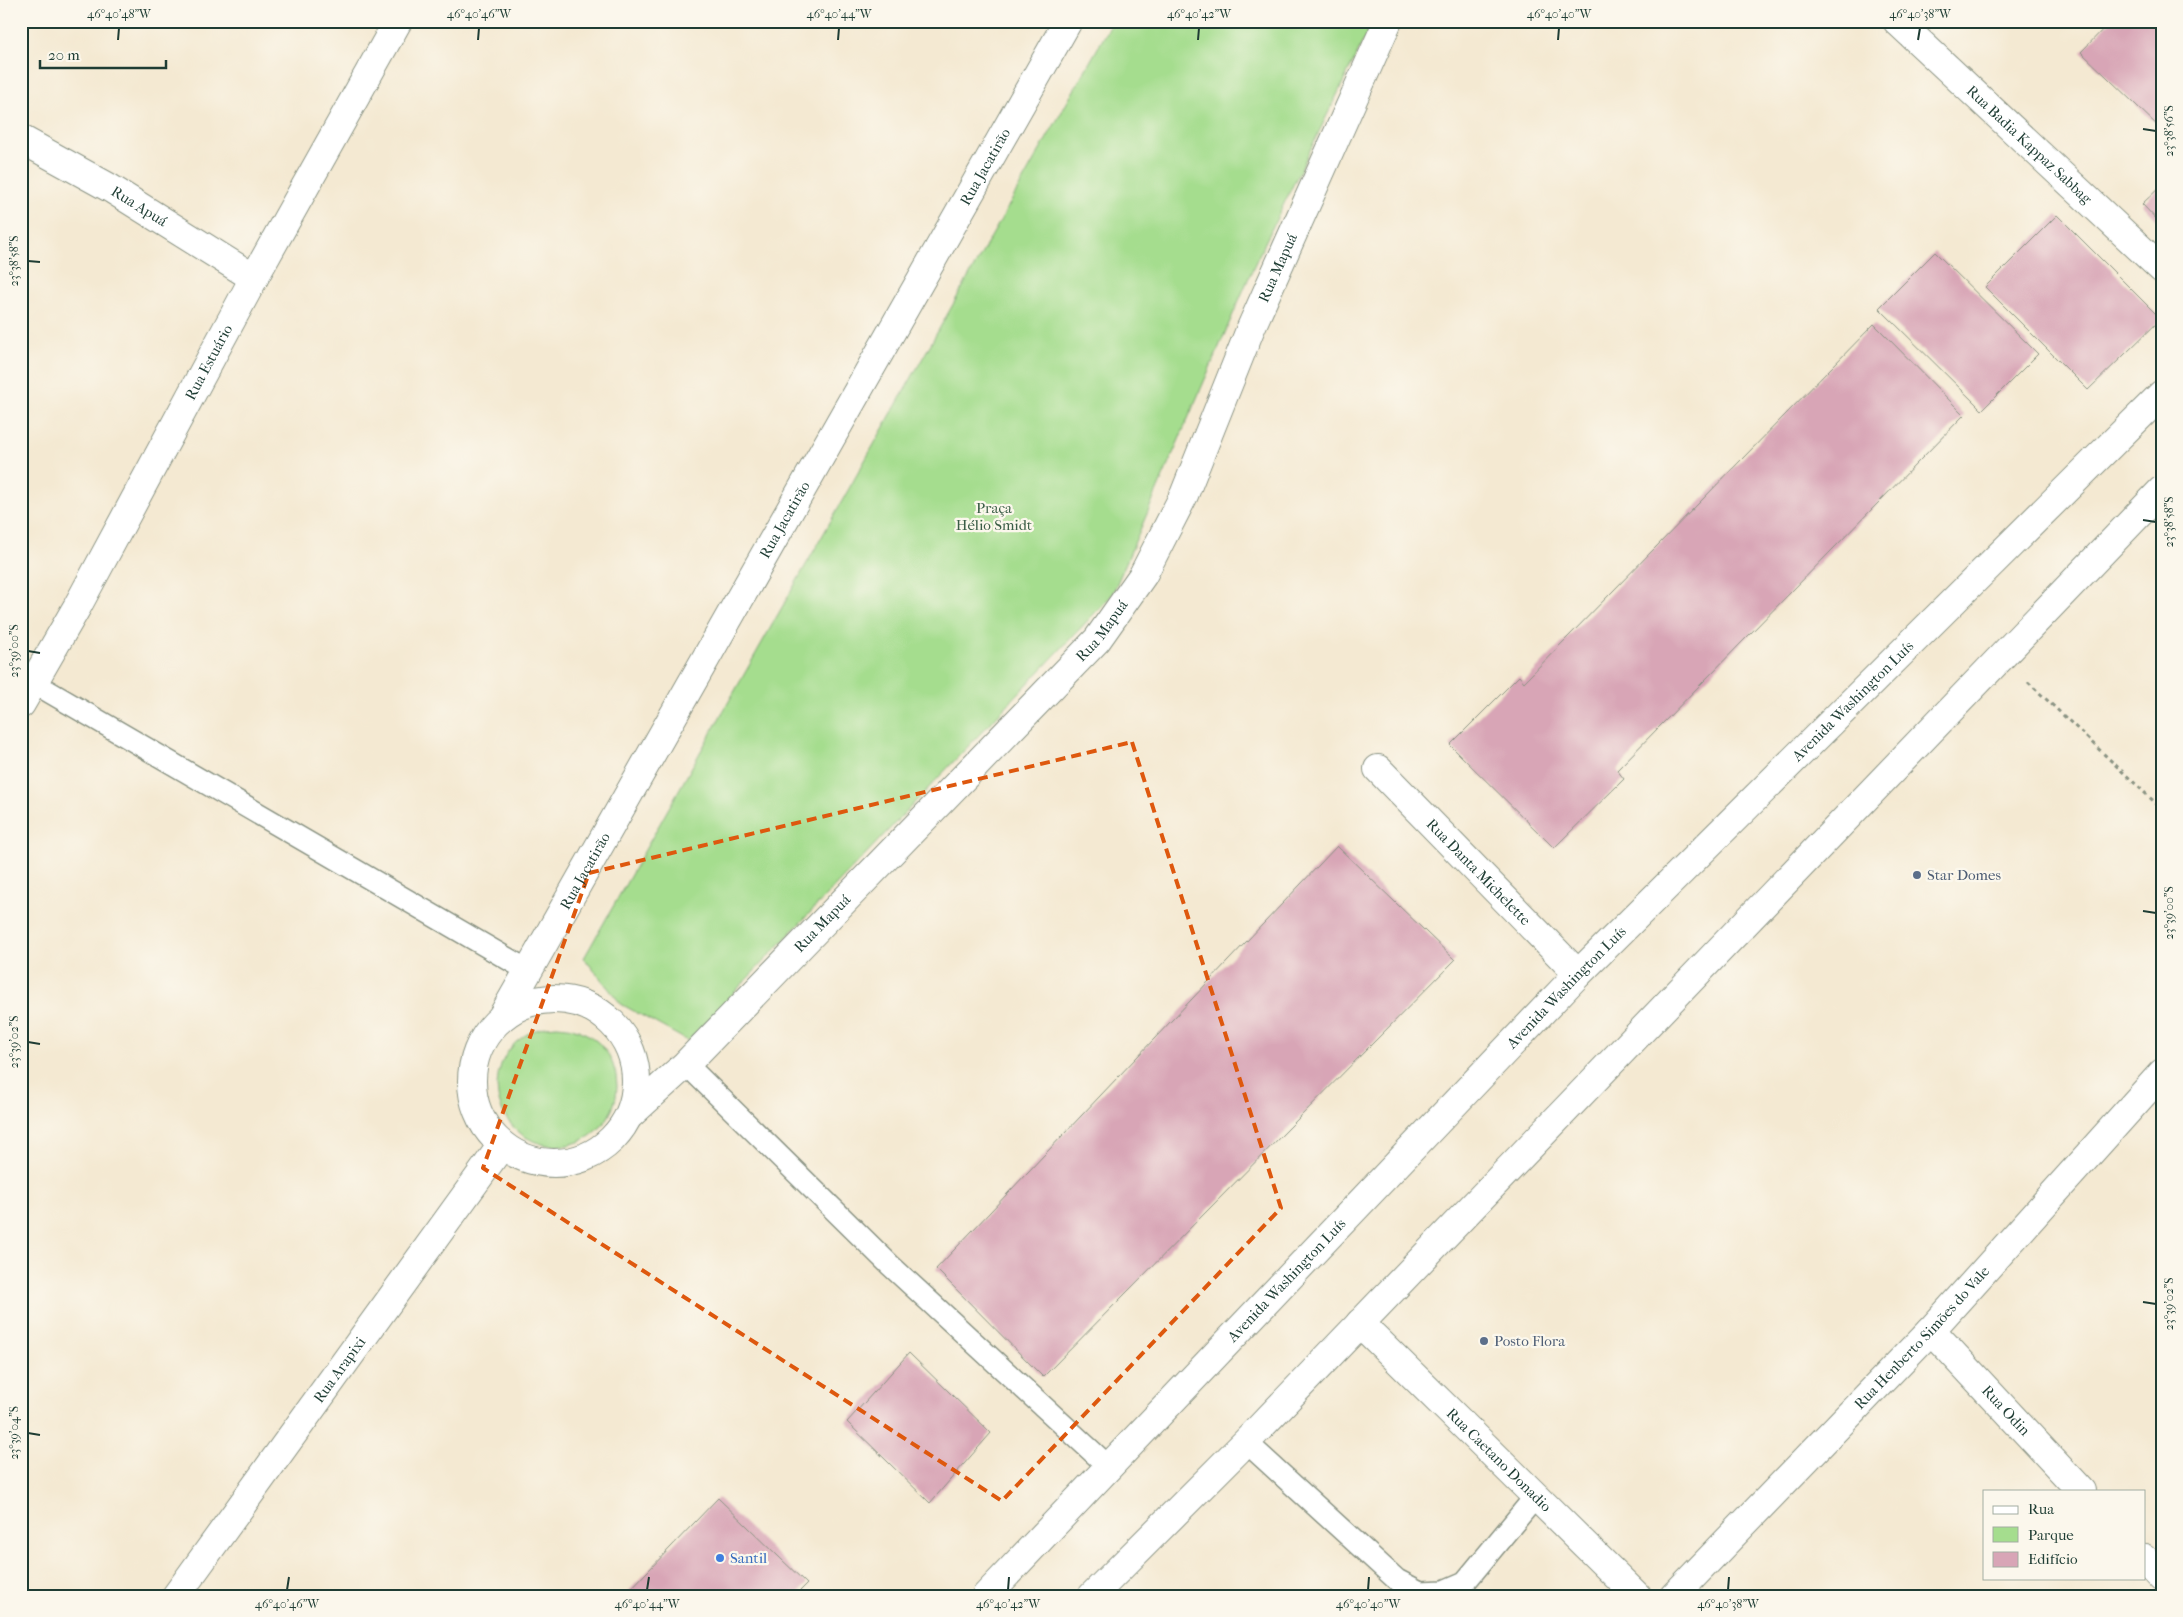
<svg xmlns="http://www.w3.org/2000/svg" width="2183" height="1617" viewBox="0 0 2183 1617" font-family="'IM FELL French Canon',serif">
	<rect width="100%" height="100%" fill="#fbf7ec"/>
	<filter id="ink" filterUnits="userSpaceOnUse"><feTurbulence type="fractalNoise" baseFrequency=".02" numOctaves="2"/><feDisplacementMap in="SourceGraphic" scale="10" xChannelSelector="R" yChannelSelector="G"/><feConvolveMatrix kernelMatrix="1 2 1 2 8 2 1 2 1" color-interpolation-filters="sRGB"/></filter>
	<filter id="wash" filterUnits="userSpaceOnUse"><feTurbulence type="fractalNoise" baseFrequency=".0096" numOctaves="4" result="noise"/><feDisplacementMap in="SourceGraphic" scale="20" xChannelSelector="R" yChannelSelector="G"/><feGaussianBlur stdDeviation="1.12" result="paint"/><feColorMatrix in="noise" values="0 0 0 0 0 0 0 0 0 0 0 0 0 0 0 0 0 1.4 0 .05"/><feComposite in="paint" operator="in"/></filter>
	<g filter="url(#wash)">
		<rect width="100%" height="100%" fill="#f4e9d2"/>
		<!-- green -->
		<path fill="#a5dd8e" stroke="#628d61" d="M1113,21H1373L1256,261L1112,595L688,1041L621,1004L584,958Z
			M497 1086a60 60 0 1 1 120 0a60 60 0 1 1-120 0Z"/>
		<g id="blocks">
			<!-- building -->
			<path fill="#d8a5b6" d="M2111,21H2162V130L2081,52Z
				M2162,185V225L2142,204Z
				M2057,215L2161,319L2088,390L1985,287Z
				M1935,252L2038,354L1982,410L1879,308Z
				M1874,324L1964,415L1617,770L1624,779L1554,848L1450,745L1519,676L1524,682Z
				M1337,846L1455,960L1043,1377L936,1269Z
				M909,1353L991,1433L930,1503L847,1422Z
				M718,1498L807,1584L795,1596H624Z"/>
		</g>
	</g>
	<g filter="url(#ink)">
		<use href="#blocks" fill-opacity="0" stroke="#8a9383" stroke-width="1"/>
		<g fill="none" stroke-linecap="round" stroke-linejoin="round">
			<defs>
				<path id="lane" d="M34,683L527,970
					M686,1064L890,1265L1110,1468
					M1246,1442L1397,1580L1420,1592L1444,1591L1465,1582L1536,1496"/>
				<g id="street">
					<path id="s1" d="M1897,21L2162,269"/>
					<path id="s2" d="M21,139L110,188L254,278"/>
					<path id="s3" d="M21,704L77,607L254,278L398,21"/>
					<path id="s4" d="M1378,769L1578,974"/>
					<circle cx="554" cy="1081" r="82"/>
					<path id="s5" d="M502,1017L1068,21"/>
					<path id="s6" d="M631,1114L686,1064L1097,640L1143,575L1184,495L1250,330L1388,21"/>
					<path id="s7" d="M1360,1323L1637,1596"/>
					<path id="s8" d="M1931,1330L2081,1491"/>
					<path d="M2144,1558L2162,1577"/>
					<path id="s9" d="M176,1596L502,1145"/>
					<path id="s10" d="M1674,1596L1931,1330L2162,1073"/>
				</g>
				<g id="highway">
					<path id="s11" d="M986,1596L1578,974L2162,394"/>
					<path d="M1092,1596L1246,1442L2162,490"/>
				</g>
			</defs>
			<!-- lane casing -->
			<use href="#lane" stroke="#8a9383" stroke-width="24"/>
			<!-- street casing -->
			<use href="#street" stroke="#8a9383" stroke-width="30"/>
			<!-- highway casing -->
			<use href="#highway" stroke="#8a9383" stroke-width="30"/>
			<!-- path -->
			<path stroke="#8a9383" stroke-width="3" stroke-dasharray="4 4" stroke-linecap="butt" d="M2028,682L2162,809"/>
			<!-- lane -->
			<use href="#lane" stroke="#fff" stroke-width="21"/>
			<!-- street -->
			<use href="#street" stroke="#fff" stroke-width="28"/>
			<!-- highway -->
			<use href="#highway" stroke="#fff" stroke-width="28"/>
		</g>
	</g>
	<!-- marked area -->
	<path fill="none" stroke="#de580e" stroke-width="4" stroke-dasharray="10 6" stroke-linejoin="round" d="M1132,742L1281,1208L1002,1501L483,1168L589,873Z"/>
	<!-- ticks -->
	<path fill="none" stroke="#1f3d34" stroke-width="2" d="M118,40L119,28M478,40L479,28M838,40L839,28M1198,40L1199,28M1558,40L1559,28M1918,40L1920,28M2143,129L2156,131M28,261L40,262M2143,520L2156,522M28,651L40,653M2143,911L2156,913M28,1042L40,1044M2143,1302L2156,1304M28,1433L40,1435M287,1590L289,1577M647,1590L649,1577M1008,1590L1009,1577M1368,1590L1369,1577M1728,1590L1729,1577"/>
	<!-- markers -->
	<g fill="#5c6f8a" stroke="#fbf7ec" stroke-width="2">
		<circle cx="1917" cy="875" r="5"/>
		<circle cx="1484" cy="1341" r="5"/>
	</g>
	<circle fill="#3f7fe0" stroke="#fbf7ec" stroke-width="2" cx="720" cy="1558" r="5"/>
	<g text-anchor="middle" stroke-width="4.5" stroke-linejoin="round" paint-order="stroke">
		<!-- street labels -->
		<g font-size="15" fill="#1f3d34" stroke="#fbf7ec">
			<text dy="5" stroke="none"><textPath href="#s1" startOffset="181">Rua Badia Kappaz Sabbag</textPath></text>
			<text dy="5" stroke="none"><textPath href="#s5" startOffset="978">Rua Jacatirão</textPath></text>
			<text dy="5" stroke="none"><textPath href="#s2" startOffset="136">Rua Apuá</textPath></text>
			<text dy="5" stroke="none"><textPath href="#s6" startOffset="1080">Rua Mapuá</textPath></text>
			<text dy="5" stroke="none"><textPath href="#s3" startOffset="390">Rua Estuário</textPath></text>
			<text dy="5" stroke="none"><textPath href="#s5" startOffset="572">Rua Jacatirão</textPath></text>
			<text dy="5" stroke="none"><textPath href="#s6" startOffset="675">Rua Mapuá</textPath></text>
			<text dy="5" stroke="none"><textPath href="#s11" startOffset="1246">Avenida Washington Luís</textPath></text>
			<text dy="5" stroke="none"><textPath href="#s5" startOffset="168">Rua Jacatirão</textPath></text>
			<text dy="5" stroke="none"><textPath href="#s4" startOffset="144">Rua Danta Michelette</textPath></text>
			<text dy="5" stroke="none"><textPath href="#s6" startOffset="270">Rua Mapuá</textPath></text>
			<text dy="5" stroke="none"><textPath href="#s11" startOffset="841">Avenida Washington Luís</textPath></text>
			<text dy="5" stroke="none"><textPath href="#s11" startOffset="436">Avenida Washington Luís</textPath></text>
			<text dy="5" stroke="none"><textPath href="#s10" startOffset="358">Rua Henberto Simões do Vale</textPath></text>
			<text dy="5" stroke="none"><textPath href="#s9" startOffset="279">Rua Arapixi</textPath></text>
			<text dy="5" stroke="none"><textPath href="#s8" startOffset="110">Rua Odin</textPath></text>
			<text dy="5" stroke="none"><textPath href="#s7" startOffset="195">Rua Caetano Donadio</textPath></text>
		</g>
		<!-- park labels -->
		<g font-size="15" fill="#3a5d46" stroke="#fbf7ec">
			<text x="994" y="513">Praça<tspan x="994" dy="17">Hélio Smidt</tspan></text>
		</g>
		<!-- service labels -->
		<g font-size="15" fill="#4e5e75" stroke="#fbf7ec" text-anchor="start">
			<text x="1927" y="880">Star Domes</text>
			<text x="1494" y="1346">Posto Flora</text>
		</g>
		<!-- shop labels -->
		<g font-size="15" fill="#366cbe" stroke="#fbf7ec" text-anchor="start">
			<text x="730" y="1563">Santil</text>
		</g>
	</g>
	<!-- margin -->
	<rect width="2183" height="1617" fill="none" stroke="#fbf7ec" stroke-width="55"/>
	<!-- legend -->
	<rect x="1983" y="1490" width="162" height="90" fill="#fbf7ec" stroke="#a3ada2"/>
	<rect x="1993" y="1506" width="25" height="8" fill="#ffffff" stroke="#a3ada2"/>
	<text x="2028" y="1514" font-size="15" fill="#1f3d34">Rua</text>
	<rect x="1993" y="1527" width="25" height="15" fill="#a5dd8e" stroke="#a3ada2"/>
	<text x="2028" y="1540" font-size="15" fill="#1f3d34">Parque</text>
	<rect x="1993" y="1552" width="25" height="15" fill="#d8a5b6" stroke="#a3ada2"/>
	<text x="2028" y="1564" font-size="15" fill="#1f3d34">Edifício</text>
	<!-- scale -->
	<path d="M40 60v8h126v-8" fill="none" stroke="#1f3d34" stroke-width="2.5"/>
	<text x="48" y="60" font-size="15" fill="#1f3d34" stroke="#fbf7ec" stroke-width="4" paint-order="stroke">20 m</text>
	<rect x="28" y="28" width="2128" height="1562" fill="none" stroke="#1f3d34" stroke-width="2"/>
	<g font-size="12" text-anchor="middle" fill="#1f3d34">
		<text x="119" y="18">46°40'48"W</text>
		<text x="479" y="18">46°40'46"W</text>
		<text x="839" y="18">46°40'44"W</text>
		<text x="1199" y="18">46°40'42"W</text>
		<text x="1559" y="18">46°40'40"W</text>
		<text x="1920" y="18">46°40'38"W</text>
		<text transform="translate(2169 131) rotate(-90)" y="4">23°38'56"S</text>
		<text transform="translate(14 261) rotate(-90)" y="4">23°38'58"S</text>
		<text transform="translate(2169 522) rotate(-90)" y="4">23°38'58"S</text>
		<text transform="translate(14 651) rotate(-90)" y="4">23°39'00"S</text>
		<text transform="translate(2169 913) rotate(-90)" y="4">23°39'00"S</text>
		<text transform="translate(14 1042) rotate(-90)" y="4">23°39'02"S</text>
		<text transform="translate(2169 1304) rotate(-90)" y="4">23°39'02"S</text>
		<text transform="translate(14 1433) rotate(-90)" y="4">23°39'04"S</text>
		<text x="287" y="1608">46°40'46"W</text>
		<text x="647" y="1608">46°40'44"W</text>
		<text x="1008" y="1608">46°40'42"W</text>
		<text x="1368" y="1608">46°40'40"W</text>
		<text x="1728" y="1608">46°40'38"W</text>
	</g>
</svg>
